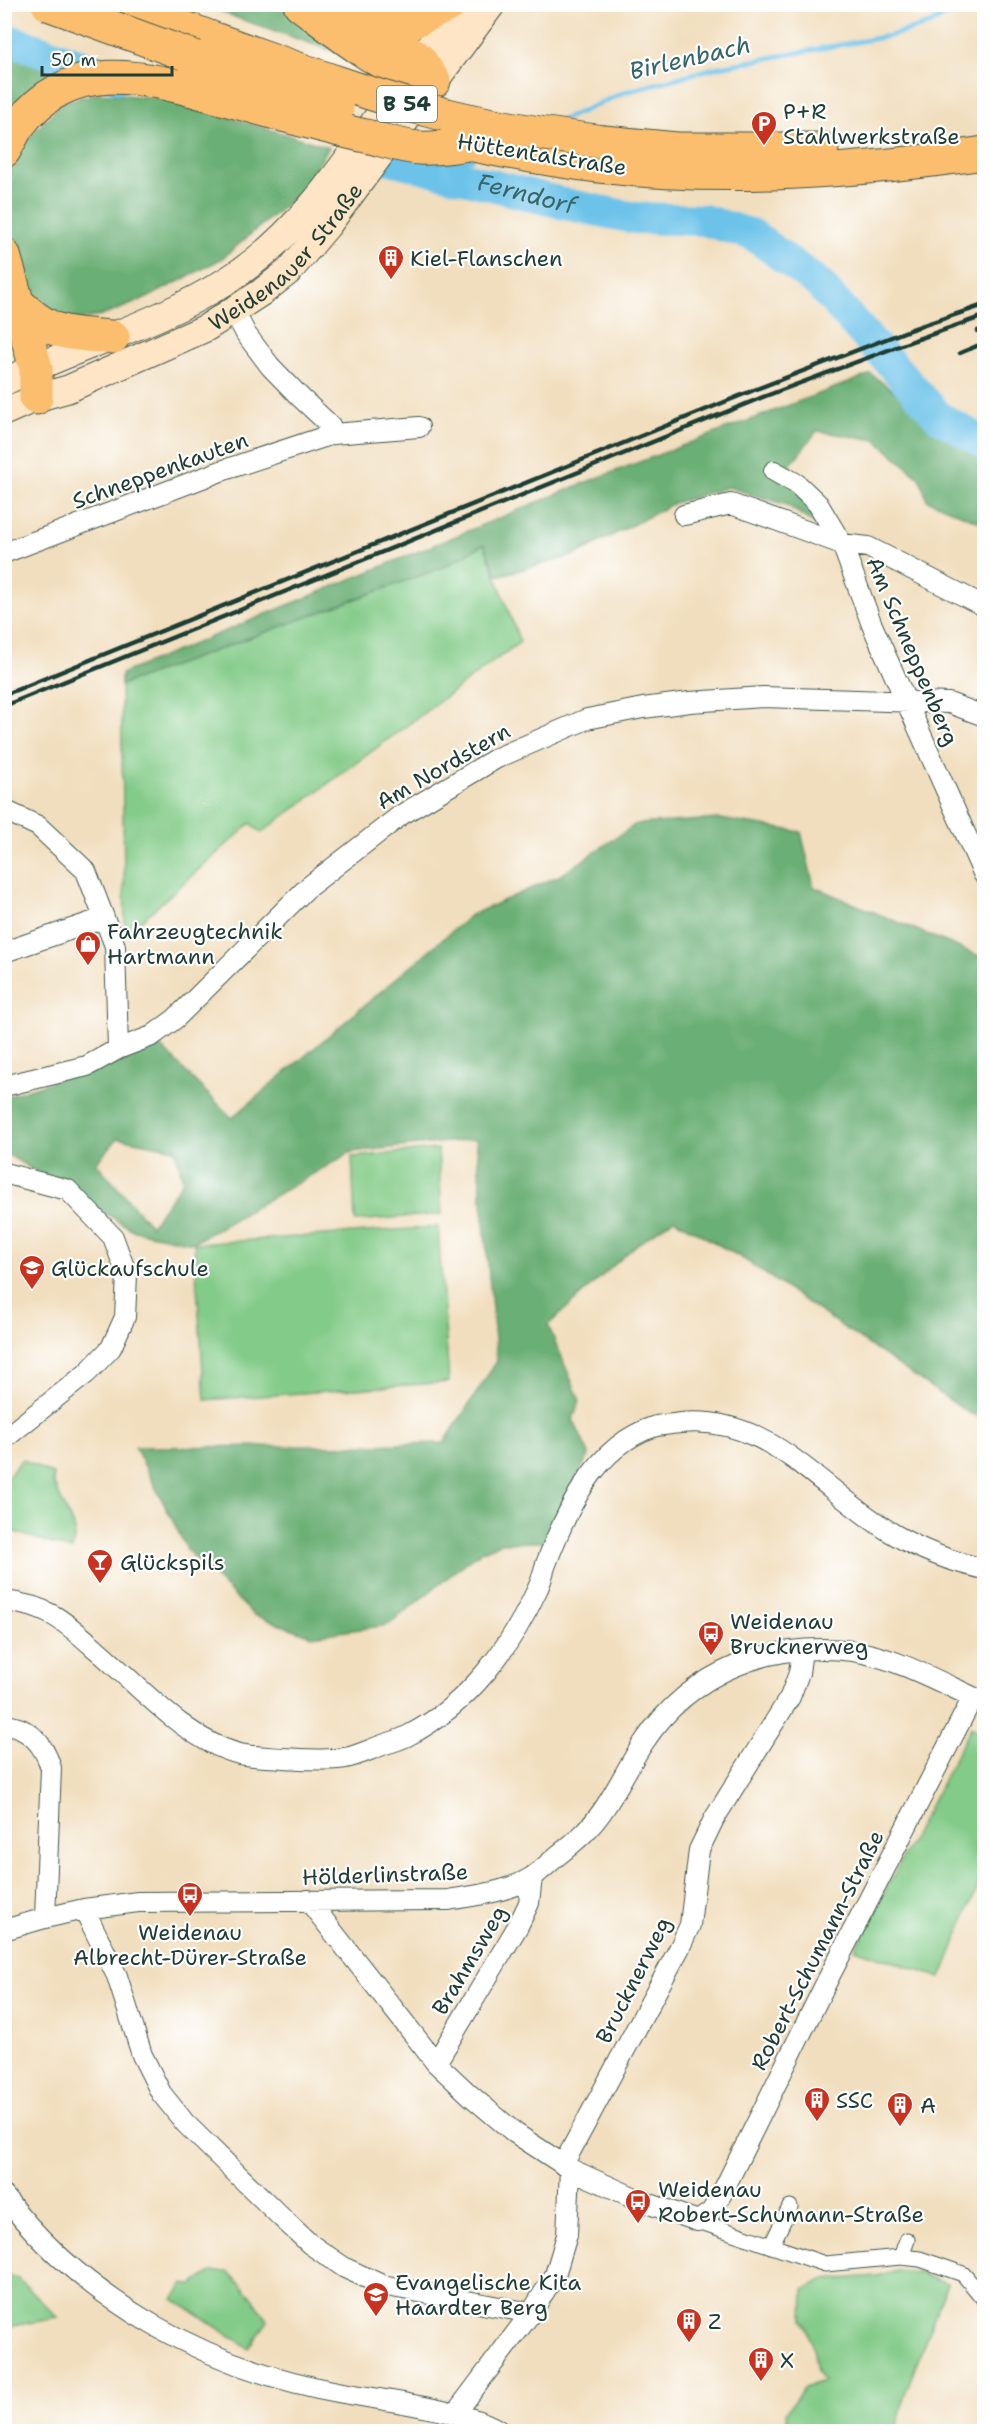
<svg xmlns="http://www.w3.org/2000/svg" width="989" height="2436" viewBox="0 0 989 2436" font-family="'Shantell Sans',sans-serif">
	<rect width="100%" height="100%" fill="#fff"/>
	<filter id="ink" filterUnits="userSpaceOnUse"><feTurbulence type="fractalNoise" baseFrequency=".0167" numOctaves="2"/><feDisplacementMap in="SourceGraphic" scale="12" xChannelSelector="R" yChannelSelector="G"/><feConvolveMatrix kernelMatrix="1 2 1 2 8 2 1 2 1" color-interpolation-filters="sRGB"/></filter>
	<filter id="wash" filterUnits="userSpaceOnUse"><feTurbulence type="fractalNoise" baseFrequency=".008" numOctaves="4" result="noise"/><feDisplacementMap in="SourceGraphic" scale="24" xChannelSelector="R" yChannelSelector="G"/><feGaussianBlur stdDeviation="1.35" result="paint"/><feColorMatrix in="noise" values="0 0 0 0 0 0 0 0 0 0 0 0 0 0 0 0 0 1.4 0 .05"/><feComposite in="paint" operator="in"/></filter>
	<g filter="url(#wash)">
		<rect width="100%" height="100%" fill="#f1debe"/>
		<!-- green -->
		<path fill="#83cb88" stroke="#51845e" stroke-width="1.5" d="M484,544L520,642L261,833L251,823L125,935L121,685L446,566Z
			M438,1149L442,1214L355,1221L352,1157Z
			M438,1227L449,1382L205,1400L194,1244Z
			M22,1459L54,1475L53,1482L75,1530L72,1550L5,1529V1481Z
			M971,1727L984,1733V1871L941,1978L855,1949Z
			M898,2271L919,2273L947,2284L905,2394L896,2431H789L786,2412L805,2387L823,2381L817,2371L812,2342L803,2319L804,2289L823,2280L877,2276Z
			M211,2272H229L252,2297L268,2321L249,2348L173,2299L184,2283L192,2285Z
			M5,2277H17L58,2318L5,2327Z"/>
		<!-- forest -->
		<path fill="#6aaf74" stroke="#447654" stroke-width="1.5" fill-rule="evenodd" d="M207,5H283L341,54L237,18Z
			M5,45L68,70L5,123Z
			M98,93L163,98L329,147L301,192L221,259L147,298L107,314L76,321L34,306L14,257L6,218L7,183L13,154L63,102Z
			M871,374L895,392L984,443V524L927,500L920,478L876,440L817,431L790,465L821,529L787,505L728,487L674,503L573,556L497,576L484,544L446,566L121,685V674L584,483Z
			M720,819L801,832L814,887L984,958V1419L967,1412L745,1260L674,1219L635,1246L548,1325L580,1401L573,1419L589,1454L543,1542L500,1543L477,1554L388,1625L312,1636L254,1615L188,1551L135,1447L324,1446L444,1443L497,1361L476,1139L351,1152L193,1243L135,1231L5,1153L4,1097L160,1046L232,1118L471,915L561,875L636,824ZM118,1138L175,1149L183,1181L151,1226L96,1163Z"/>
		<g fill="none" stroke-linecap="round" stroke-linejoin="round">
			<!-- stream -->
			<path stroke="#6cc2e9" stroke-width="5" d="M558,122L625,92L714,68L889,36L930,24L963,4
				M433,171L472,159"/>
			<!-- river -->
			<g stroke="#6cc2e9" stroke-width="32">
				<path d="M4,38L118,78"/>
				<path id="s1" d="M352,149L569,205L635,218L704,220L753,235L818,283L939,417L984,443"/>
			</g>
		</g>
	</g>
	<g filter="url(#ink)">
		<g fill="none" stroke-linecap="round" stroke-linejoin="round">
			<defs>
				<path id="pedestrian" d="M698,2221L825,2264L901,2257L920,2259L963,2274L984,2299
					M771,2246L790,2207
					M901,2257L907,2240"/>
				<path id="minor" d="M234,311L246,334L270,366L301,398L330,425L333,434
					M774,471L797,484L818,504L842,544L872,625L984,875
					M684,515L731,504L842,544L868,547L984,606
					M4,553L221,471L333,434L419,427
					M4,810L38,826L86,871L115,946L118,1049
					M4,952L104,918
					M4,1086L87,1066L118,1049L152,1036L175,1019L307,888L401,815L497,758L587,719L643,708L690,702L763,697L949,703L984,716
					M4,1173L68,1190L113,1237L127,1275L125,1317L111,1348L87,1373L4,1439
					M4,1601C49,1606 64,1621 96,1649C137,1684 186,1741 240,1754C254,1757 269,1757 283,1758C303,1759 325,1761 345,1758C357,1756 369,1750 380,1746C390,1742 401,1740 409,1735C468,1705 511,1647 538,1588C542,1580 543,1572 546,1564C566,1511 595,1446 653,1427C659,1425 666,1425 672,1424C767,1409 818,1489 892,1533C920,1550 953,1562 984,1569
					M4,1725C30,1727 44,1745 51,1768L45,1918
					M308,1900L436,2063L470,2095L515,2133L570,2169L644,2202L698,2221L711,2212L721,2195L828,1979L973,1697
					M84,1909L117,1976L142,2055L161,2093L185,2123L282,2218L310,2244L345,2268L382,2285L531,2313
					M4,1930L45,1918L84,1909L138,1902L449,1900C477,1895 508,1892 532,1877C541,1871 549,1863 557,1856C566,1849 576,1841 584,1833C610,1808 624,1771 644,1742C691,1671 770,1641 853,1651C896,1657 945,1685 984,1702
					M436,2063L518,1926L529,1903L532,1877
					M563,2165L679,1949L690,1925L699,1850L714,1819L790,1697L799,1673L802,1650
					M4,2196C86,2303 212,2370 343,2393C377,2399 477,2412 501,2432
					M455,2414L531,2313L555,2275L567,2235L570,2169"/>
				<g id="secondary">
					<path d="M4,382C78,346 159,324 228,280C306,231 354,149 407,75C425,51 445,28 464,4"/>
					<path id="s2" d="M4,412L36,398L68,389L206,328L262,292L289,271L327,226L492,4"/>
				</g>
				<path id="trunk" d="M122,4L217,40
					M300,4C329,26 373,62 407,74C415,78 425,79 434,81
					M337,5L401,45L419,59L434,81
					M364,21L412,22L451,4
					M604,142L677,149H822
					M469,144C512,153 555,161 599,166C728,181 857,172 984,153
					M4,151L17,127
					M4,255L36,368V398
					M17,302C52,336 66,333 113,337"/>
			</defs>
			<!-- pedestrian casing -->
			<use href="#pedestrian" stroke="#3e5549" stroke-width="17"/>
			<!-- minor casing -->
			<use href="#minor" stroke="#3e5549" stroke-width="22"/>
			<!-- secondary casing -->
			<use href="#secondary" stroke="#3e5549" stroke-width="29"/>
			<!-- trunk casing -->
			<use href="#trunk" stroke="#3e5549" stroke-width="35"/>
			<!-- pedestrian -->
			<use href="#pedestrian" stroke="#fff" stroke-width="15"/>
			<!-- minor -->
			<use href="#minor" stroke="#fff" stroke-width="20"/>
			<!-- secondary -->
			<use href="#secondary" stroke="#fde5c5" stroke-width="27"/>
			<!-- trunk -->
			<use href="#trunk" stroke="#fbbe6e" stroke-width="33"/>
			<!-- rail -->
			<path stroke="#1f3d34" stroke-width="4.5" d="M978,331L984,329
				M960,353L984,343
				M982,356H984
				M4,695L759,388L912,329L984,305
				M4,706L763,397L915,340L984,316"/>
			<defs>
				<path id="trunk-bridge" d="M48,4L337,109
					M217,40C285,64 351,89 420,108C481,125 542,134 604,142
					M17,127C74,51 152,79 229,100C276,113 323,127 370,137C386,141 403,147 419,148C435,149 453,146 469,144"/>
			</defs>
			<!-- trunk-bridge casing -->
			<use href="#trunk-bridge" stroke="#3e5549" stroke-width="35" stroke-linecap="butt"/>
			<!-- trunk-bridge -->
			<use href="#trunk-bridge" stroke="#fbbe6e" stroke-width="33"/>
		</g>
	</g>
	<!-- icons -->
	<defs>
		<symbol id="parking-pin" viewBox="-11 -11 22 30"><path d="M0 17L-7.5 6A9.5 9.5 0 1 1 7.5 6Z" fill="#c8321e" stroke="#fff"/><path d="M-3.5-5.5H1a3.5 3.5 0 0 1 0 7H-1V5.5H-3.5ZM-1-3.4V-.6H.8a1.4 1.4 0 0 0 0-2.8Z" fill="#fff"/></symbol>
		<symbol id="building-pin" viewBox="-11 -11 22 30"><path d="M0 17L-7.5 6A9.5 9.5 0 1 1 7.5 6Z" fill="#c8321e" stroke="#fff"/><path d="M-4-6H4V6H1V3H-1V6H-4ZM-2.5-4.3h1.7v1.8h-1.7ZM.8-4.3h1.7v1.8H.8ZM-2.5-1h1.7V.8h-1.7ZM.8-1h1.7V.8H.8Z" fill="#fff"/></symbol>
		<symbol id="shop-pin" viewBox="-11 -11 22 30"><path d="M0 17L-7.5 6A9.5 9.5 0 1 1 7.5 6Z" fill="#c8321e" stroke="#fff"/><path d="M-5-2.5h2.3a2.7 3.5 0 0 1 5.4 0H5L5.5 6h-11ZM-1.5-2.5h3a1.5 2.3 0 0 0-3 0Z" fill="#fff"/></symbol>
		<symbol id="school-pin" viewBox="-11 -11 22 30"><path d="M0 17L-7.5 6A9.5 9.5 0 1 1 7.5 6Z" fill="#c8321e" stroke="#fff"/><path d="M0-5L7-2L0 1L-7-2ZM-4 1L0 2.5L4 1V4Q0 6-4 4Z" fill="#fff"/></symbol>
		<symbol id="bar-pin" viewBox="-11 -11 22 30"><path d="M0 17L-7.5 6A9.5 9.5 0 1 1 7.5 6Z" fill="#c8321e" stroke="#fff"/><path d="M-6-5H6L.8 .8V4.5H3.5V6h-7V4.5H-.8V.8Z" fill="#fff"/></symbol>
		<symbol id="bus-pin" viewBox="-11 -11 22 30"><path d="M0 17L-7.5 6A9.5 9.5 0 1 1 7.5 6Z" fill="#c8321e" stroke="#fff"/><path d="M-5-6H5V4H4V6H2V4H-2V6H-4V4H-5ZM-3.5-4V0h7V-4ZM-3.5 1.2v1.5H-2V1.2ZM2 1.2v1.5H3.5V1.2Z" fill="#fff"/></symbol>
	</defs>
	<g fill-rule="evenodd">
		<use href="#parking-pin" x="749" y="109" width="30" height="40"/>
		<use href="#building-pin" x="376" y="243" width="30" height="40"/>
		<use href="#shop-pin" x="73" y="929" width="30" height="40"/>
		<use href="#school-pin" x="17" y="1253" width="30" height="40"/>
		<use href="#bar-pin" x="85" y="1547" width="30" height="40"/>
		<use href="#bus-pin" x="696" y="1619" width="30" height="40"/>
		<use href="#bus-pin" x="175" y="1880" width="30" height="40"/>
		<use href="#building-pin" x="802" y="2085" width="30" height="40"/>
		<use href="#building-pin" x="885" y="2090" width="30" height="40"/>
		<use href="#bus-pin" x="623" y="2187" width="30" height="40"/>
		<use href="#school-pin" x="361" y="2280" width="30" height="40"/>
		<use href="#building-pin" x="674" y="2306" width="30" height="40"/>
		<use href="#building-pin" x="746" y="2345" width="30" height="40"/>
	</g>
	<g text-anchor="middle" stroke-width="4.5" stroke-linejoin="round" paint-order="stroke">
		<!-- shield labels -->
		<rect fill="#fff" stroke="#627771" stroke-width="1.5" x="377" y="86" width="60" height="36" rx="4.5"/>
		<g font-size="21" font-weight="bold" fill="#1f3d34">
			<text x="407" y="111">B 54</text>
		</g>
		<!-- poi labels -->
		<g font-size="22" fill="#1f3d34" stroke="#fff" text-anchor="start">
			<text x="783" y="119">P+R<tspan x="783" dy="25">Stahlwerkstraße</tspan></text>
			<text x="410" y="266">Kiel-Flanschen</text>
			<text x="107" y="939">Fahrzeugtechnik<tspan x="107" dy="25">Hartmann</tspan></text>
			<text x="51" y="1276">Glückaufschule</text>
			<text x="120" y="1570">Glückspils</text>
			<text x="730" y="1629">Weidenau<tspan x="730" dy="25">Brucknerweg</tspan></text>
			<text x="190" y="1940" text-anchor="middle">Weidenau<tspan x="190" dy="25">Albrecht-Dürer-Straße</tspan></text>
			<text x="836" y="2108">SSC</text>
			<text x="920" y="2113">A</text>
			<text x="658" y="2197">Weidenau<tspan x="658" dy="25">Robert-Schumann-Straße</tspan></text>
			<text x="395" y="2290">Evangelische Kita<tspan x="395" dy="25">Haardter Berg</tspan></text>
			<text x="708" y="2329">Z</text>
			<text x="780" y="2368">X</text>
		</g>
		<!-- street labels -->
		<g font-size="22" fill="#1f3d34" stroke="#fff">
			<text transform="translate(542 154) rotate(9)" y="8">Hüttentalstraße</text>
			<text dy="8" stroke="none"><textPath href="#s2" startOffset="327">Weidenauer Straße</textPath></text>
			<text transform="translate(160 470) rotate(-20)" y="8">Schneppenkauten</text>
			<text transform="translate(913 651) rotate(67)" y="8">Am Schneppenberg</text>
			<text transform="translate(443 766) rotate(-30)" y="8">Am Nordstern</text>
			<text transform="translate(385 1874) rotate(-2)" y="8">Hölderlinstraße</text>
			<text transform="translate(817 1950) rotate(-63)" y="8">Robert-Schumann-Straße</text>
			<text transform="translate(469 1960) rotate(-59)" y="8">Brahmsweg</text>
			<text transform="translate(633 1980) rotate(-63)" y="8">Brucknerweg</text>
		</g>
		<!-- water labels -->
		<g font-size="24" font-style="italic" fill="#36656a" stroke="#fff">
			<text transform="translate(690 58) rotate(-13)" y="8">Birlenbach</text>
			<text dy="8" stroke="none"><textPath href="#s1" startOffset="180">Ferndorf</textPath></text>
		</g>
	</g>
	<!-- margin -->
	<rect width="989" height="2436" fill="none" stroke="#fff" stroke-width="24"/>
	<!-- scale -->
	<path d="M42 66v9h130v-9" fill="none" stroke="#1f3d34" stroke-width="3"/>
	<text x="51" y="66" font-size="18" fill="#1f3d34" stroke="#ffffff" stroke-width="4.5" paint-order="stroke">50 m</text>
</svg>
